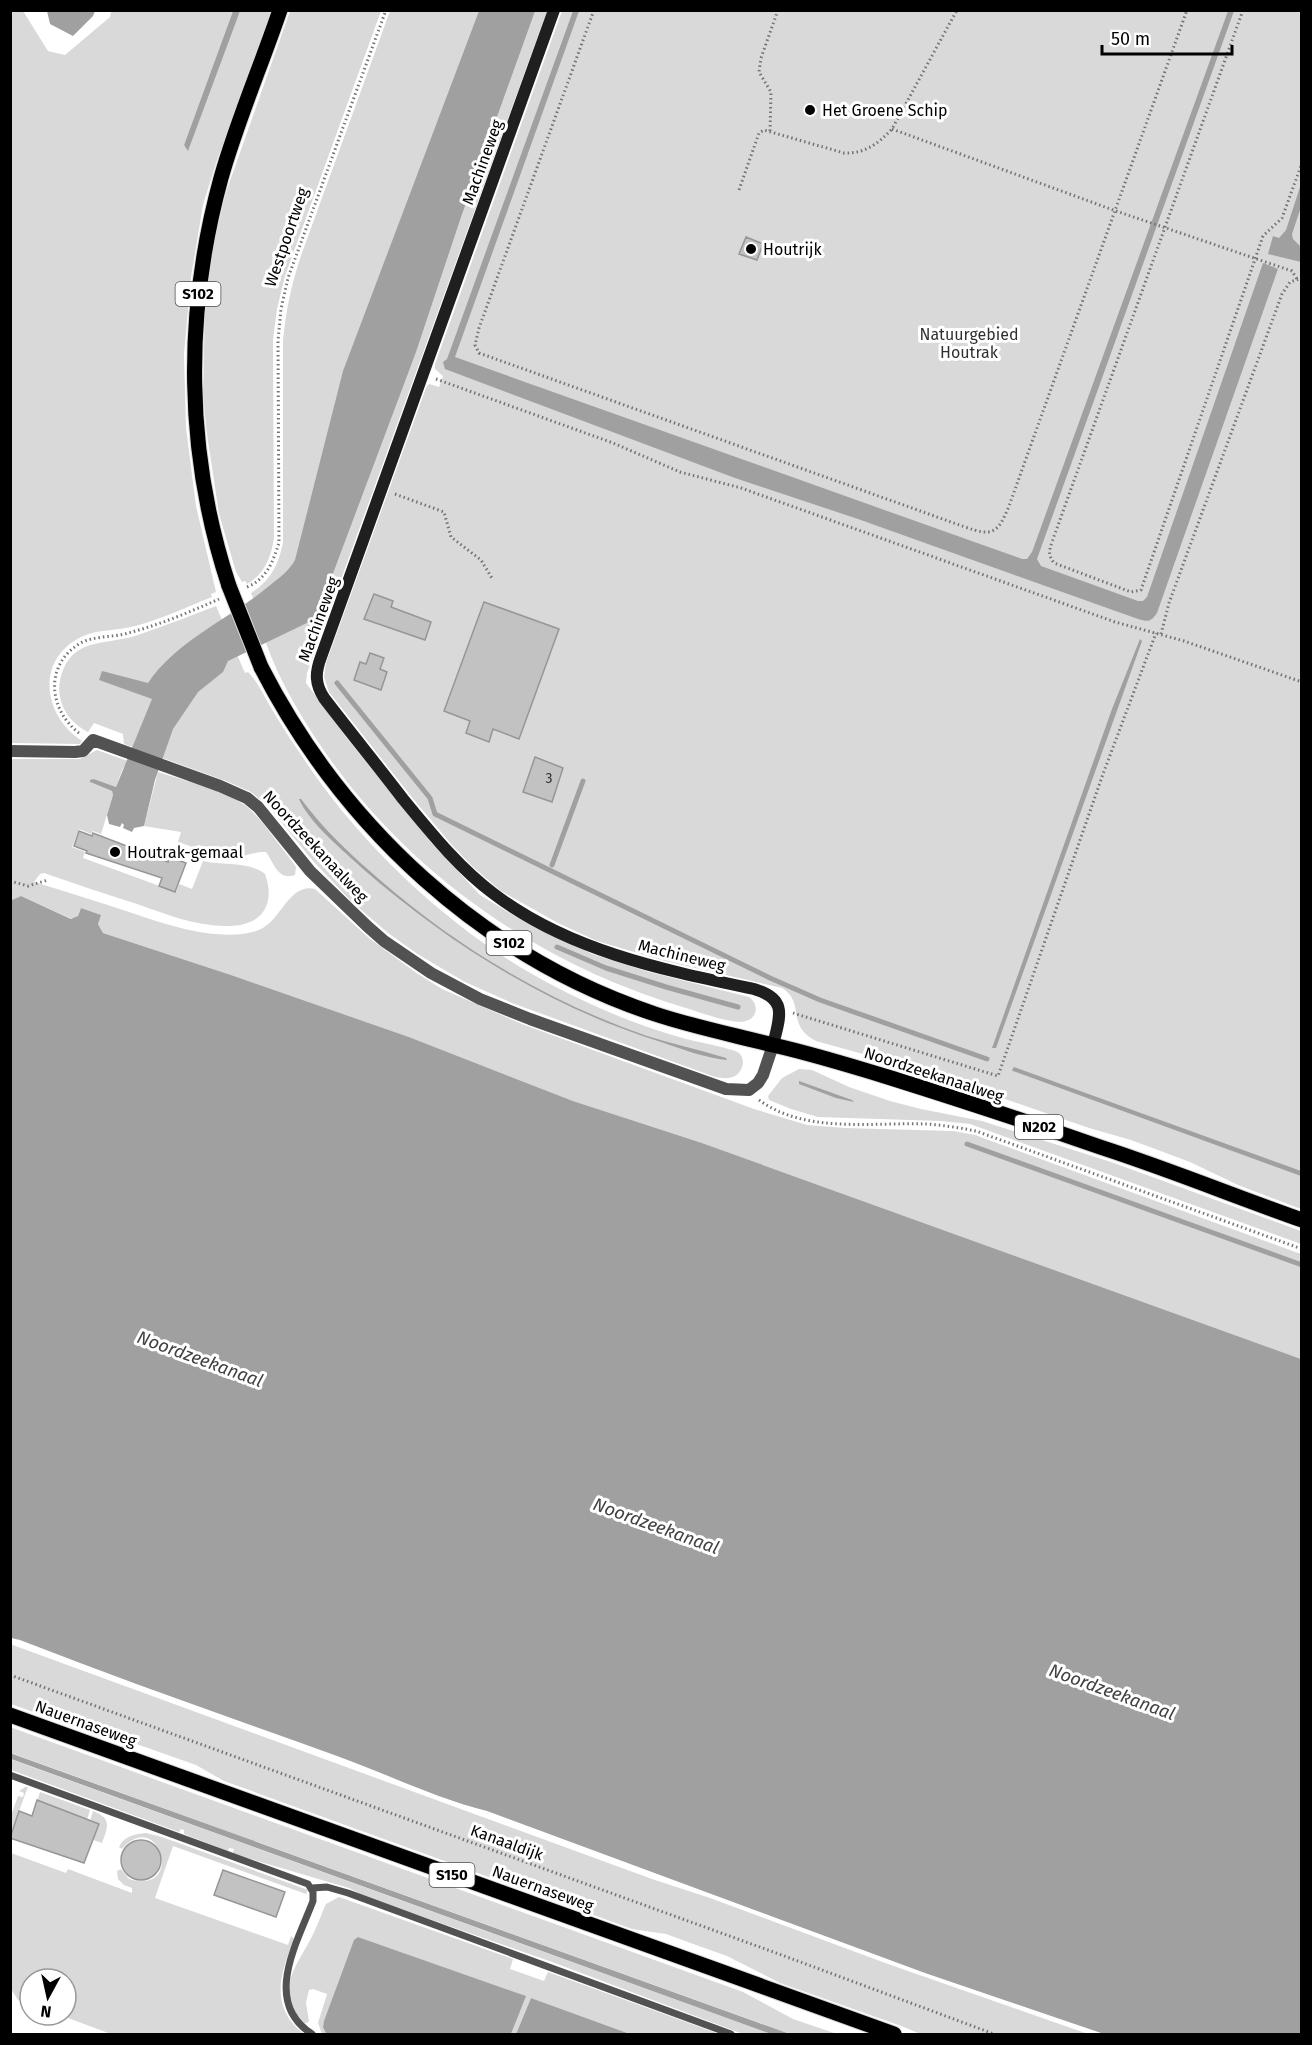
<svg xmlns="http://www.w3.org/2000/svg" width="1312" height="2045" viewBox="0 0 1312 2045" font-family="'Fira Sans',sans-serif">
	<rect width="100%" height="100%" fill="#fff"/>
	<!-- green -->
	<path fill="#d9d9d9" d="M11,11H23L48,51L65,55L110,17L111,11H233L184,145L188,150L239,11H272L216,163L203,205L191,277L184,354L186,428L196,506L216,592L211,594L212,597C187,607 161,619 135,626C118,631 97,629 81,637C35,660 43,716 82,741L80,744L11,743Z
		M290,11H381L285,276L277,309L273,340L274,538C271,557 265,574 247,584L245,581L242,582L236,572L219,514L207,434L203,396L205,306L214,242L226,192Z
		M390,11H547L307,673L306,683L346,737L429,840L480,895L516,917L592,954L649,972L749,997C758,1003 759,1017 746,1021C735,1025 701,1013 689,1009C538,965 403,871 316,739C296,708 278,677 266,643L270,640L251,593C270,581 278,566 283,543V341C286,309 292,281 303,250Z
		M562,11H1301V1209L1238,1185L1190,1162L1131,1140L1089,1128L924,1071L816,1041C785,1025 806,1003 782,988L665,961L597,941L558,923L501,891L473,867L451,844L410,795L329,692L324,677L326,663L426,388L429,384L439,387L443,376L435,369V364Z
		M216,606L245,673L248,672C258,682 263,694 270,706C283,729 298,750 312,771C364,846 442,920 520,967C572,998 628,1023 686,1039C697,1042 732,1048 739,1053C742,1056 742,1057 743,1061C742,1078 729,1080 715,1077L512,1003L465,982L419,955L388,933L351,901L313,861L268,806L251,792L226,781L124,744L123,734L94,723L88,732C74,725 63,713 60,697C58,688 60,678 63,670C76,637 110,645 138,635C164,626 190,616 216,606Z
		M97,750L128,761L122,770L116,787L94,779L90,782L112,791L113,795L101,834L93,831L91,834L79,829L72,847L85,852L83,858L176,892L179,884L192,889L203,861C223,866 249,861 265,874C276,904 262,926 229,926C199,927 168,915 140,905C108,895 76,884 44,873L40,874L34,882C65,891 95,901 126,911C162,923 203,938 242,934C251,933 260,931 267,925C282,914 292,883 315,889L369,938L415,972L442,989L522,1024L754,1109L807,1125L845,1128L953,1131L975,1135L1301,1254V1359L702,1143L573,1101L409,1037L231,975L103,933L98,924L100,915L81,908L78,916L72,919L21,896L11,901V759H80Z
		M158,772C183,780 226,791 246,806C264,821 277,843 292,861L296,867L295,875C278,881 274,863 266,852C252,851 240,860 225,858L178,842L181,832L144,826Z
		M799,1069L812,1070L849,1087L890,1101L921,1109L982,1121L1111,1162L1301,1231V1244L970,1124L941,1121L818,1117L791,1109L769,1100L768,1096L782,1078Z
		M10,1644L652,1879L710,1898L888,1964L1088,2034H920L904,2027L780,1983L727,1956L696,1945L666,1934L632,1929L224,1781L196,1765L128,1741L97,1735L11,1704Z
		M10,1727L743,1992L793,2019L837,2034H790L11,1753Z
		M10,1759L771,2034H743L552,1962L364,1896L349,1888L244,1857L233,1853L234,1849L229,1848L228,1851L184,1834V1830L181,1829L179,1832L11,1770Z
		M25,1787H28L11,1832V1816L18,1796L23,1797L24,1793L19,1791Z
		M40,1792L90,1810L87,1820L37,1801Z
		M93,1811C112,1818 108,1827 102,1843L93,1840L90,1821Z
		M146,1833L162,1837L308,1890L306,1894L173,1846L155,1898L288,1945L291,1936L294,1939C280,1974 269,2007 304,2034H111L60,2015H66V1979H30V2004L18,2000L11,1989V1853L66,1873L68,1869L132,1893V1888L124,1885L118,1879L117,1871L121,1869L129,1879C186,1896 159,1806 122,1849L119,1847C124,1836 135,1834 146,1833Z
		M339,1897L513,1959L510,1969L544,1981L548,1972L719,2034H630L531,1998L516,2034H511L525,1996L358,1937L326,2033L331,2034H322L318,2023L327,1994L313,1989L309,1990L306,2003L309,2021L307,2023H302C274,1982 299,1966 315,1930C319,1922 322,1912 326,1904Z"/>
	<!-- water -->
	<path fill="#a0a0a0" d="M47,11V10L95,11L93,16L73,36L50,24Z
		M233,11H240L188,151L184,145Z
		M479,11H535L461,217L416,352L317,616L311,621L228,661L223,672L198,692L173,729L155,780L144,826L134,828L132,832L123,828L124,825L122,823L120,827L109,824L107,815L113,795L112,791L90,782V780L94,779L116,787L152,699L99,680L102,671L148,683C178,639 230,619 269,586C279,578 289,571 295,560L343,371Z
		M573,11H579L455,357L1022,559H1027L1032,552L1228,11H1234L1037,559L1041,566L1138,601H1143L1147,597L1263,263L1278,269L1157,613C1151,622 1148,622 1138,619L858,519L735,478L445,369L443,362L447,359Z
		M1301,184V207L1292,234L1293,239L1301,247V262L1268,254L1273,236L1279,238L1286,230Z
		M1140,639L1142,641L996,1048H992L1112,709Z
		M299,799H301C324,830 351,855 380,880C458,948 549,1002 647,1036C673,1044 700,1050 726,1058L727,1060C705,1058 682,1049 661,1042C549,1007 451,945 363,869C343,850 310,824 299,799Z
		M21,896L71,919L78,916L81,908L101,915L98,924L103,933L231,975L409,1037L573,1101L702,1143L1301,1359V2034H1104L925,1973L487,1811C435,1798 387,1774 337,1756C231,1718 125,1681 20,1640L11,1638L10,901Z
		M1014,1067L1301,1171V1176L1013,1071L1012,1070Z
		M799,1081L852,1100L854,1102L836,1098L799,1084Z
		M10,1753L790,2034H771L11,1759Z
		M358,1937L526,1996L511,2034H331L326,2033L323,2027L324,2021L354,1940Z
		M531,1998L630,2034H516Z"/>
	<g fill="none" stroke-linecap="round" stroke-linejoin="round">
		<!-- stream -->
		<path stroke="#a0a0a0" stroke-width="5" d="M337,683L430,798L435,814L770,978L820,1000L987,1059
			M552,865L583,781
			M557,947L606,968L666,987L738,1007
			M967,1144L1302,1265"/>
	</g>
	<!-- building -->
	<path fill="#c2c2c2" stroke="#969696" stroke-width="1.5" d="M746,237L763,244L757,260L739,254Z
		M374,594L393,601L391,607L431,622L425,640L364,619Z
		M484,602L559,629L519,739L493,729L489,742L466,733L470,721L444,711Z
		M370,653L384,658L380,669L387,672L381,690L354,680L360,662L366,664Z
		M535,757L563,768L552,802L523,792Z
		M79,831L92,836L93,833L168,862L169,857L186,863L175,892L159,886L162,878L86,853L87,851L74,846Z
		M37,1800L99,1824L84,1863L10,1838L19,1811L32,1816Z
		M121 1860a20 20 0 1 1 40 0a20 20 0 1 1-40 0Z
		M223,1870L285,1892L276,1917L214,1895Z"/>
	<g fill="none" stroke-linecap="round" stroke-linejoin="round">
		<defs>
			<path id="primary" d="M229,586C185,453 184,313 221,178C237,121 261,66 280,10
				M261,667C343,827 483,957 655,1014C694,1027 734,1035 773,1045C813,1054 852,1066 891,1078C961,1100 1031,1123 1100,1147C1168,1169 1234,1196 1302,1220
				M10,1715L894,2034"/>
		</defs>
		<!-- primary casing -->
		<use href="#primary" stroke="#dbdbdb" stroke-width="17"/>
		<!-- path -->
		<path stroke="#747474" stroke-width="3" stroke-dasharray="1.5 3" stroke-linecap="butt" d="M594,10L479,328L475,345L479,353L965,527C993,537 998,533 1009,506L1187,10
			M1243,10L1052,542C1049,551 1048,555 1054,563L1131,592L1141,590L1263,236L1282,218L1302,163
			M892,129L1116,211L1292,271L1297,279
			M770,131L771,92L759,72L761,58L778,10
			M739,190L759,133L764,130L844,153C865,154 879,143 892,129L957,10
			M436,379L613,443L680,472L741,488L1115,622L1184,641L1302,682
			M395,494L444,512L451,537L481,560L493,580
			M247,587C267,579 273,561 279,543L278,341L281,309L288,278L386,10
			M1161,634L1169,603L1282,294L1290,282L1302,278
			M79,733C49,710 44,666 79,644C94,635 112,638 128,633C159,625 190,612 219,599
			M10,881L28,886L48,880
			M793,1013L998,1076L1103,774L1156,633
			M759,1100C805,1134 873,1122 926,1124C943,1125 960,1128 976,1131L1302,1249
			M10,1675L779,1954L994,2034"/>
		<!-- lane -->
		<path stroke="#525252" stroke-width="7" d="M10,1775L308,1884L313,1892V1901C297,1943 262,2002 312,2034
			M312,1888L327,1887L348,1893L731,2034"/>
		<!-- street -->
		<path stroke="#525252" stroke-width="12" d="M10,751L75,752L83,751L93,740L220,786L247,798L258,807L310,871L367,926L384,941L431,973L480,999L530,1019L726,1089L749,1090L758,1083L763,1075L773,1045"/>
		<!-- secondary -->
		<path stroke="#1f1f1f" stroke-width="12" d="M554,10L321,657C315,673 315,684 324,698C350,732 377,765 403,799C431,833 459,868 494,894C569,951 664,970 754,989C788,999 780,1016 773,1045"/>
		<!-- primary -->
		<use href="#primary" stroke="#000" stroke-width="15"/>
		<defs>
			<path id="primary-bridge" d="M229,586L261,667"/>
		</defs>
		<!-- primary-bridge casing -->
		<use href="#primary-bridge" stroke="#dbdbdb" stroke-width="17" stroke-linecap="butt"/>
		<!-- primary-bridge -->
		<use href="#primary-bridge" stroke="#000" stroke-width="15"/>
	</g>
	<!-- markers -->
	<g fill="#000" stroke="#fff" stroke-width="2">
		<circle cx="810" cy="110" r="6"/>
		<circle cx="751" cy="249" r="6"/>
		<circle cx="115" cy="852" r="6"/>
	</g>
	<g text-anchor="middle" stroke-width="6" stroke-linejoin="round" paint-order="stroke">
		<!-- number labels -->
		<g font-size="14" fill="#303030">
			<text x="549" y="783">3</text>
		</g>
		<!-- shield labels -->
		<g fill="#fff" stroke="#4c4c4c" stroke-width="1.5">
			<rect x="175.5" y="282" width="45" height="24" rx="4.5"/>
			<rect x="486.5" y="931" width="45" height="24" rx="4.5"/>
			<rect x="1015" y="1115" width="48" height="24" rx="4.5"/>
			<rect x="429.5" y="1863" width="45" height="24" rx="4.5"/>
		</g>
		<g font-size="15" font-weight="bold" fill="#000">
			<text x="198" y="299">S102</text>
			<text x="509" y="948">S102</text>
			<text x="1039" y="1132">N202</text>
			<text x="452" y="1880">S150</text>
		</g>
		<!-- poi labels -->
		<g font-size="16" fill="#000" stroke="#fff" text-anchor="start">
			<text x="822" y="116">Het Groene Schip</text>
			<text x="763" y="255">Houtrijk</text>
			<text x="127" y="858">Houtrak-gemaal</text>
		</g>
		<!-- street labels -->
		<g font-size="16" fill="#000" stroke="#fff">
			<text transform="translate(482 162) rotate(-70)" y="6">Machineweg</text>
			<text transform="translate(286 237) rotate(-71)" y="6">Westpoortweg</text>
			<text transform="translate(318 619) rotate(-70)" y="6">Machineweg</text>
			<text transform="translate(316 846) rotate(47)" y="6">Noordzeekanaalweg</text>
			<text transform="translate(682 955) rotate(14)" y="6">Machineweg</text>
			<text transform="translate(934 1074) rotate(18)" y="6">Noordzeekanaalweg</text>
			<text transform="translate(86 1723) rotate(20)" y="6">Nauernaseweg</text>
			<text transform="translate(507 1842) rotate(20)" y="6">Kanaaldijk</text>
			<text transform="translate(543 1888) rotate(20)" y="6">Nauernaseweg</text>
		</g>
		<!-- park labels -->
		<g font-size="16" fill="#303030" stroke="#fff">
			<text x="969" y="340">Natuurgebied<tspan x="969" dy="18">Houtrak</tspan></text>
		</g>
		<!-- water labels -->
		<g font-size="18" font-style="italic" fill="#414141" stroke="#fff">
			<text transform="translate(200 1359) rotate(20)" y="6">Noordzeekanaal</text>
			<text transform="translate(656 1526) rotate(20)" y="6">Noordzeekanaal</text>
			<text transform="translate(1112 1692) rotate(20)" y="6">Noordzeekanaal</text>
		</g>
	</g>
	<!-- border -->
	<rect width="1312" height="2045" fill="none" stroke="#000000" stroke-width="24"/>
	<!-- north arrow -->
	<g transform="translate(48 1997) rotate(188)"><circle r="28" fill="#ffffff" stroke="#999999" stroke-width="1.5"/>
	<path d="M0-4.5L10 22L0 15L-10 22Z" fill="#000000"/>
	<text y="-9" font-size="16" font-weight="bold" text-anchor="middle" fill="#000000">N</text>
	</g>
	<!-- scale -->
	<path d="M1102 45v9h130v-9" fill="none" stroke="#000000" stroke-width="3"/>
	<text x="1111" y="45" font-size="18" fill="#000000" stroke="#ffffff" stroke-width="4.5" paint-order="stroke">50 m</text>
</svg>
